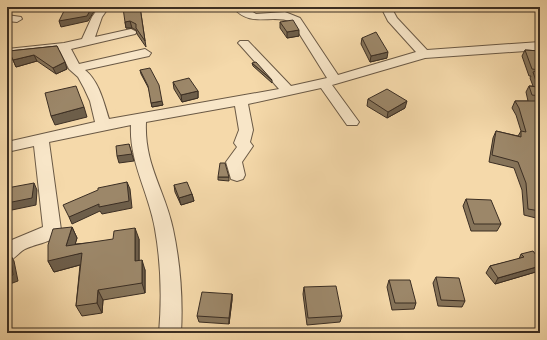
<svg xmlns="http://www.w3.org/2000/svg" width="547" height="340" viewBox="0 0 547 340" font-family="'IM FELL DW Pica',serif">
	<rect width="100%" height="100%" fill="#f5d9aa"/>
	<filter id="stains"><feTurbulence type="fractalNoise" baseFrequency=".005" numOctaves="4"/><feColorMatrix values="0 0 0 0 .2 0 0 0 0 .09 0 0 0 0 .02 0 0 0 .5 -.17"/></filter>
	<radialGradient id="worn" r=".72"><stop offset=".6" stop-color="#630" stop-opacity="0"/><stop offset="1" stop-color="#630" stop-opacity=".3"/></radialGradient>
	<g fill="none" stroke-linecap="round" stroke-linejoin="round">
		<defs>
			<path id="minor" d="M99,7H109L102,17L95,37L131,29L137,32L135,34L71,49L79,64L145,49L151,53L149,56L85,70C99,81 104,103 109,119L279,89L240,45L238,43L240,41H248L291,86L327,78L292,22C272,13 250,29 233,7H245L256,14L285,12L300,18L338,75L416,52L388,21L381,7H391L397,18L427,50L540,42V50L425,58L332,85L359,122L357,125H347L321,88L248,104L253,130L250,142L253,146L242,162L245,175L243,179L237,181L231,179L226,162L237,147L234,143L239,130L235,106L146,122C144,165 165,190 173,229C180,262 183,299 181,333H159C162,299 161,263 155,229C149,193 129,162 131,125L49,142L61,230C54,243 37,243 25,249C18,253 15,259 7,262V242L43,227L34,146L7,152V142L95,122L90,101L84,88L78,77L69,69L60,51L7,57V49L64,43L82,39L92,17Z
				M7,15L21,17L22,19L17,22L7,21Z"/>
		</defs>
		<!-- minor casing -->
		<use href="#minor" stroke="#6a5945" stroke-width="2"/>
		<!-- minor -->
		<use href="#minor" fill="#f8e6c8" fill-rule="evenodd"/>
	</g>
	<!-- wall -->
	<path fill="#86745a" stroke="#3b2e23" d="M140,7L146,47L137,34L136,30L132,28H126L125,22Z
		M280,22L299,36L287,38L280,28Z
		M362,38L387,58L370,62L361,44Z
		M57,46L67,69L56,74L37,61L16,67L9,51Z
		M525,50L540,51V103H538L540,106V219L524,215L522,190L514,168L489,162L493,138L496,131L518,136L521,131L516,115L512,108L515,101H528L526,92L529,86H533L530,78L531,76H529L522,56Z
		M252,63L272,80V83L253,66Z
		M140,70L163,105L152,107L149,89L141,74Z
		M173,82L198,91V98L182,102L174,89Z
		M368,99L405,108L387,118L367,106Z
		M218,177H229V181L218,180Z
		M174,185L192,194L194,201L181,205L175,192Z
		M466,199L501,224L497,231H471L463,206Z
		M72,227L77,238L75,244L139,239V260L145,270V293L103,300L102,313L82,316L76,306L80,265L54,272L48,261Z
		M521,254L539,271L495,284L486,273L490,266L519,259Z
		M436,277L465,301L462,307L438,306L433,283Z
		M389,280L416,303L414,309L392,310L387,287Z
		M304,287L342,316L340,322L307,325L303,294Z
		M232,294V300L229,324L199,322L197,316Z"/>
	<!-- shaded-wall -->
	<path fill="#6d5e4a" stroke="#3b2e23" d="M92,7H94L95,10L88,21L61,27L59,21Z
		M130,21L132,28H126L125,22Z
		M299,30V36L287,38V32Z
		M388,52L387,58L370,62L371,56Z
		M34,55L37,61L16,67L13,60Z
		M65,62L67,69L56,74L53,68Z
		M198,91V98L182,102L181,95Z
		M162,101L163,105L152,107L151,103Z
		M407,101L405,108L387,118L388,112Z
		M84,107L87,117L55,125L51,116Z
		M129,144L134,161L119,163L117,156Z
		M7,158L9,162L7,195Z
		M127,182L130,189L132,208L102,214L100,211L72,224L69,217Z
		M34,183L37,190L36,205L7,211V203Z
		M192,194L194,201L181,205L179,198Z
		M72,227L77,238L72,255L82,253L87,263L54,272L48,261L66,246Z
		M135,228L139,239V271L135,261Z
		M10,254L14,261L18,281L7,285V277Z
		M142,260L145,270V293L142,283Z
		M540,266V270L539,271L495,284L498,278Z
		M98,290L103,300L102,313L97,303Z
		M232,294V300L229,324V318Z"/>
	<!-- building -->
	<path fill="#9c8769" stroke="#3b2e23" d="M66,7H92L87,16L59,21Z
		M134,7H140L145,41L136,28V24L130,21L125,22L123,8Z
		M293,20L299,30L287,32L280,22Z
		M376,32L388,52L371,56L362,38Z
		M57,46L65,62L53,68L34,55L13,60L9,51Z
		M525,50L540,51V96L532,95L529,86L538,87L533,72L539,70L532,69Z
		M256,62L272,80L252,63Z
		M150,68L159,85L162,101L151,103L148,86L140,70Z
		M189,78L198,91L181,95L173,82Z
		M76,86L84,107L51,116L45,93Z
		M387,89L407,101L388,112L368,99Z
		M515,101H537L540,106V211L528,209L526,183L518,162L492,155L496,131L521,137V131L526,132L519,108Z
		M129,144L132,154L117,156L116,146Z
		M220,163H225L229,177H218Z
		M127,182L129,201L99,207V204L69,217L63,205L98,190V188Z
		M187,182L192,194L179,198L174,185Z
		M34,183L32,198L7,203V188Z
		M466,199L491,200L501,224H474Z
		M72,227L66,246L113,239L114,231L135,228V261L142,260V283L98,290L97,303L76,306L82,253L48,261V245L53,229Z
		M533,251L540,260V266L498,278L490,266L524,257L521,254Z
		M10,254L13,275L7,277V255Z
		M436,277L459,278L465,301L441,300Z
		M389,280H410L416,303H395Z
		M336,286L342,316L308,318L304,287Z
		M202,292L232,294L229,318L197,316Z
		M114,329H129L128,333H113Z"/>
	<!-- margin -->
	<rect width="547" height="340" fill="none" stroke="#f5d9aa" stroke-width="24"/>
	<rect x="8" y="8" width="531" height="324" fill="none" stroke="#3b2e23" stroke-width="2"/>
	<rect x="12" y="12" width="523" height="316" fill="none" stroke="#3b2e23"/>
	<rect width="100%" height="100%" filter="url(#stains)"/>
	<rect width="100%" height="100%" fill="url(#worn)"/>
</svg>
